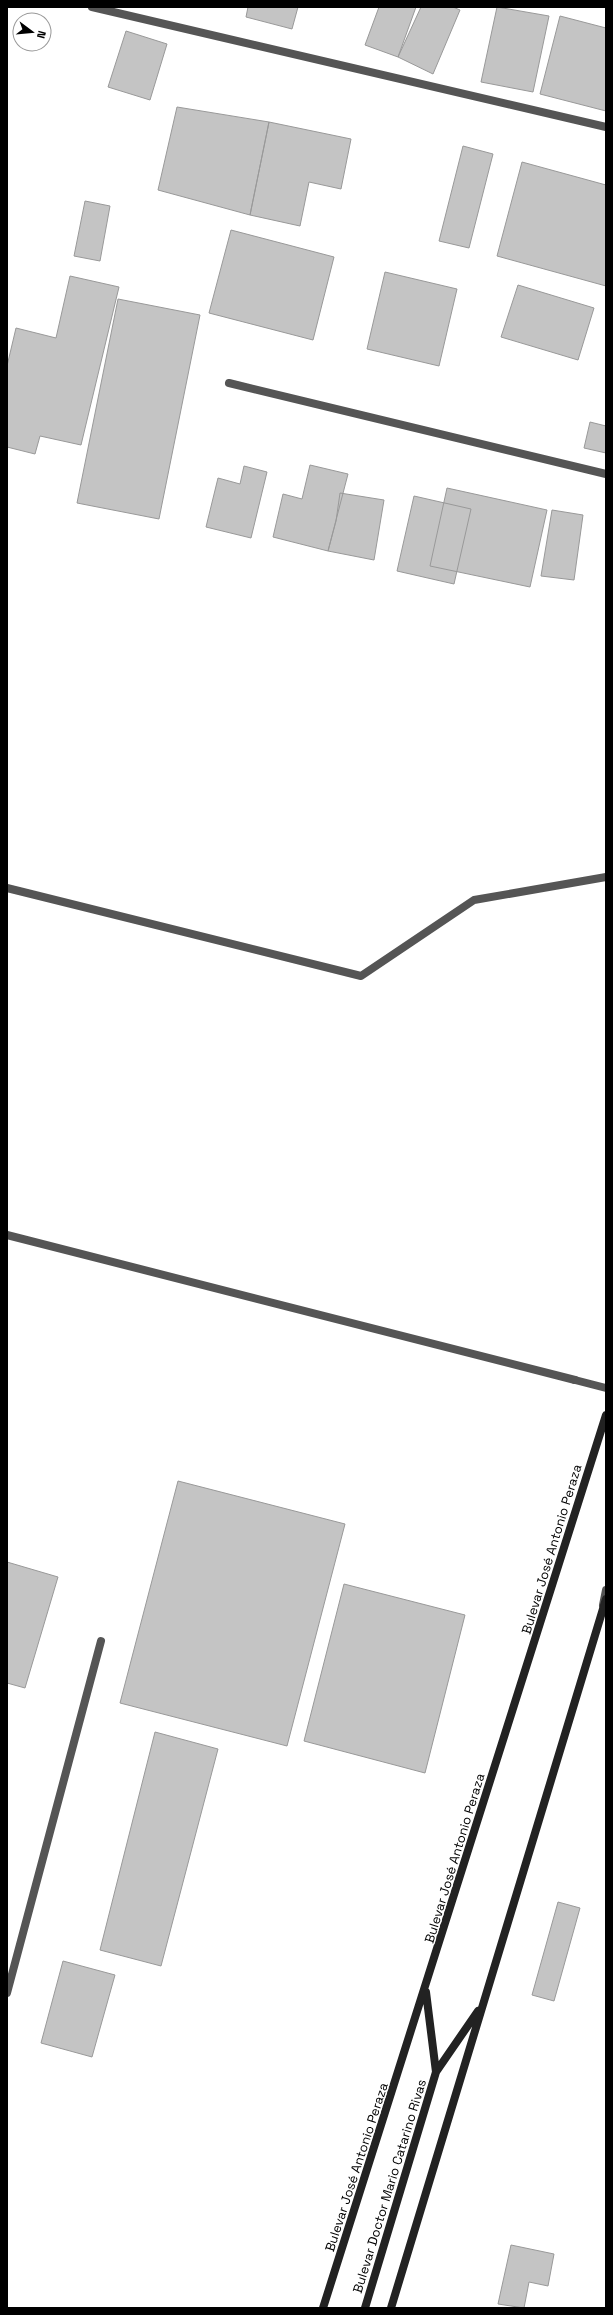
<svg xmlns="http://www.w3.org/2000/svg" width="613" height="2315" viewBox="0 0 613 2315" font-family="'Space Grotesk',sans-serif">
	<rect width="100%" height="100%" fill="#fff"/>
	<!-- building -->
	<path fill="#c4c4c4" stroke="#999" d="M248,7H298L292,29L246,17Z
		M379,7H416L398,57L365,45Z
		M421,7H453L460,10L433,74L398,57Z
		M497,7L549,16L533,92L481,82Z
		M560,16L606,28V111L540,94Z
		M126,31L167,44L150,100L108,87Z
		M177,107L269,122L250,215L158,190Z
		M269,122L351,139L341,189L309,182L300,226L250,215Z
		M463,146L493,154L469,248L439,241Z
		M522,162L606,185V286L497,256Z
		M85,201L110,206L100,261L74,256Z
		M231,230L334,257L313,340L209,313Z
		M385,272L457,289L439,366L367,349Z
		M70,276L119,287L81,445L40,436L35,454L7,447V366L16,328L56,338Z
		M518,285L594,308L578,360L501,337Z
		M118,299L200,315L159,519L77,503Z
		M590,422L606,426V453L584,448Z
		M310,465L348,474L328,551L273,537L283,494L302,499Z
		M244,466L267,472L251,538L206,527L218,478L240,484Z
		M447,488L547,510L530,587L430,566Z
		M340,493L384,500L374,560L328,551L336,521Z
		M414,496L471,509L454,584L397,571Z
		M552,510L583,515L574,580L541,576Z
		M178,1481L345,1524L287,1746L120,1703Z
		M7,1562L58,1577L25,1688L7,1683Z
		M344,1584L465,1615L425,1773L304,1741Z
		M155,1732L218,1749L161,1966L100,1950Z
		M558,1902L580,1908L554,2001L532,1995Z
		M63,1961L115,1975L92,2057L41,2043Z
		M511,2245L554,2254L548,2286L529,2282L524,2308L498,2304Z"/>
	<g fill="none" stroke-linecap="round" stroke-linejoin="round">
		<!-- lane -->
		<path stroke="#555" stroke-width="8" d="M7,888L361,976L474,900L606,877
			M7,1235L575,1380
			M7,1993L101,1641"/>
		<!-- street -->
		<path stroke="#555" stroke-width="8" d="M92,7L606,127
			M229,383L606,474
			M575,1380L606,1388
			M603,1605L606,1590"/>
		<!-- secondary -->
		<path stroke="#222" stroke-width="8" d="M426,1992L436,2072
			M323,2308L606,1415
			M365,2308L436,2072L478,2011
			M391,2308L606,1599"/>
	</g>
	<g text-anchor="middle" stroke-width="3" stroke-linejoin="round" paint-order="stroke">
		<!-- street labels -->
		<g font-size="13" fill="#000" stroke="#fff">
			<text transform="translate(551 1549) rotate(-73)" y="5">Bulevar José Antonio Peraza</text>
			<text transform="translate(454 1858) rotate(-73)" y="5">Bulevar José Antonio Peraza</text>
			<text transform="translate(356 2167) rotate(-72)" y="5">Bulevar José Antonio Peraza</text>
			<text transform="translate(389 2186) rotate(-73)" y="5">Bulevar Doctor Mario Catarino Rivas</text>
		</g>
	</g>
	<!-- border -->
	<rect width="613" height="2315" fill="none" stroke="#000000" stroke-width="16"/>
	<!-- north arrow -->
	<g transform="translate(32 32) rotate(106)"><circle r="19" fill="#ffffff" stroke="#999999"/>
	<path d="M0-3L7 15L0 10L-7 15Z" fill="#000000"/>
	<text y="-6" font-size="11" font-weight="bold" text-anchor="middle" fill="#000000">N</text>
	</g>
</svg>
